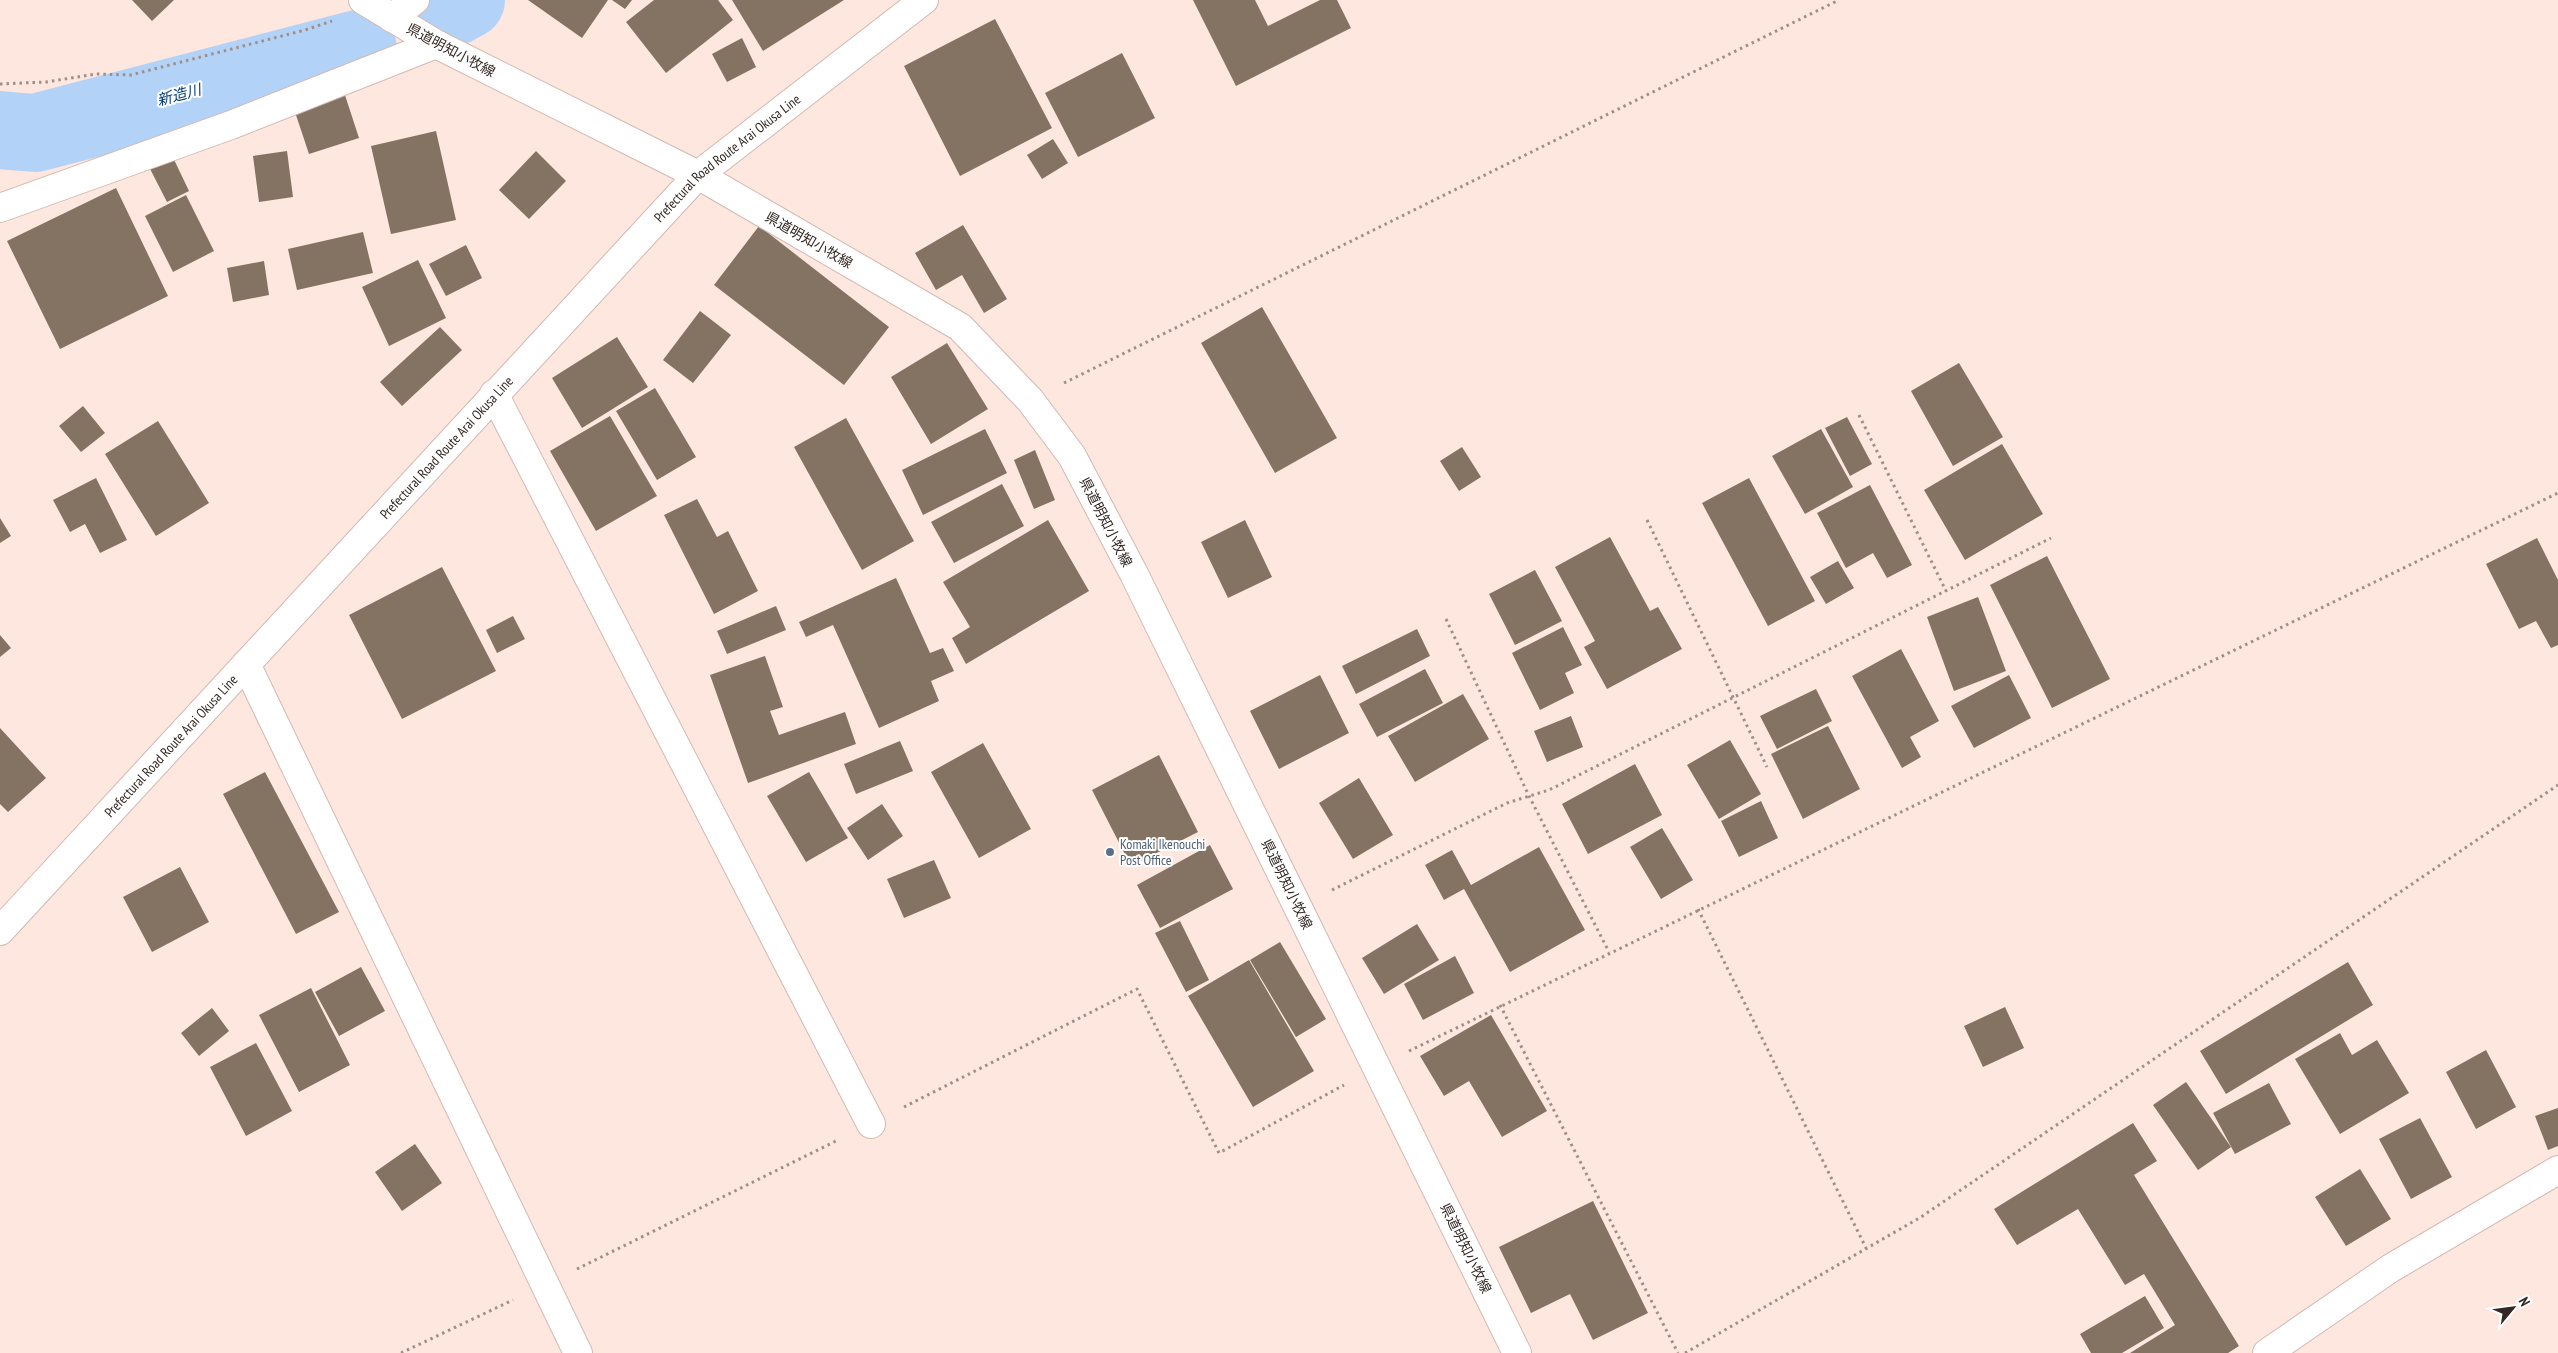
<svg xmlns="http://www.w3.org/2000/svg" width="2558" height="1353" viewBox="0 0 2558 1353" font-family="'PT Sans Narrow','Noto Sans JP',sans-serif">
	<rect width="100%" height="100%" fill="#fde7df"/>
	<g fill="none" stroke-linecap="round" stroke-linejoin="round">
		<!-- river -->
		<path stroke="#b3d2f8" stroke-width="78" d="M453,7L466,0
			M0,130L35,133L358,49"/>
	</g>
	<!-- building -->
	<path fill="#847362" d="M132,0H174L152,21Z
		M528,0H608L582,38Z
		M612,0H632L625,9Z
		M654,0H718L733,20L666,73L626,22Z
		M732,0H844L763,51Z
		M1193,0H1255L1268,26L1320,0H1337L1351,28L1236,86Z
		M995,19L1052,128L960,176L904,66Z
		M742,38L756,67L727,82L712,54Z
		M1122,53L1155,118L1078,157L1045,93Z
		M343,89L359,138L309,154L293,106Z
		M436,131L456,220L391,234L371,146Z
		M1053,139L1068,163L1042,179L1027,155Z
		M168,147L189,191L167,202L145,159Z
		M287,151L293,197L259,202L253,156Z
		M536,151L566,181L529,219L499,190Z
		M116,188L168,296L60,349L7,241Z
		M186,195L214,251L173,272L145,216Z
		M963,225L1007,299L984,313L962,275L936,290L915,253Z
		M759,226L889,327L844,385L714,285Z
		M363,232L373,273L297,290L288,249Z
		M466,245L482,278L446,296L429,264Z
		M418,260L446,318L389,346L362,287Z
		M264,261L269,295L233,302L227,268Z
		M1262,307L1337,438L1275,473L1201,343Z
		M700,311L731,335L693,383L663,360Z
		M440,327L462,350L402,406L380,382Z
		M617,337L648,387L582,428L552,378Z
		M947,343L988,409L931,444L891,377Z
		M1959,363L2003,437L1953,466L1911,391Z
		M655,388L696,457L657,480L616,411Z
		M83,406L105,433L81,452L59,426Z
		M610,416L657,496L596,531L550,451Z
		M1847,417L1872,464L1850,476L1825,428Z
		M846,418L914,541L862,570L794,447Z
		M158,421L209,503L156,536L105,454Z
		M985,429L1007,473L923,515L902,470Z
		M1821,429L1853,487L1805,514L1772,456Z
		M2002,444L2043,514L1965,560L1924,490Z
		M1462,447L1481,477L1459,491L1440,461Z
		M1035,450L1055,500L1034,509L1014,460Z
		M96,478L127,540L100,553L85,524L70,532L53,500Z
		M1749,478L1815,601L1768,626L1702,503Z
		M1002,484L1024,526L954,563L931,522Z
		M1870,485L1912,565L1887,578L1873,553L1846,568L1817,513Z
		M697,499L717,537L728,531L758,591L714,614L664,515Z
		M0,518L11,536L0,543Z
		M1048,520L1089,591L966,664L952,638L970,627L943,582Z
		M1245,520L1272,577L1228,598L1201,542Z
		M1610,537L1650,611L1658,607L1682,649L1607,689L1584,647L1595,641L1555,567Z
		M2537,538L2558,580V645L2551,648L2536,621L2519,629L2486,564Z
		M2047,556L2110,679L2052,708L1990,585Z
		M1838,561L1854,588L1826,604L1810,577Z
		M442,567L496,671L402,719L349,615Z
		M1535,570L1562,621L1515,645L1489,594Z
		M896,578L930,653L943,648L954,671L931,681L939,701L879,728L833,625L806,637L799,622Z
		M1978,597L2006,671L1954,691L1927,617Z
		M776,606L786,630L727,654L717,631Z
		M513,616L525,639L497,653L486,630Z
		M1563,627L1582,665L1565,673L1574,693L1540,710L1512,653Z
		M1417,629L1430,656L1356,694L1342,666Z
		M0,635L11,648L0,657Z
		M1901,649L1939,721L1910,737L1921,757L1902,768L1852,676Z
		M765,656L783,707L770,711L779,735L845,712L856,744L748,783L710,675Z
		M1425,669L1443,703L1377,737L1359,704Z
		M1320,675L1349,733L1279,769L1250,711Z
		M2009,675L2031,718L1974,748L1951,706Z
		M1816,689L1832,721L1777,749L1760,716Z
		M1463,694L1489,739L1415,782L1388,736Z
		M1571,716L1583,747L1547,762L1534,731Z
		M1828,726L1860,789L1803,819L1771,754Z
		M0,728L46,778L8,812L0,804Z
		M1730,740L1761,794L1719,819L1687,765Z
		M900,741L913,771L856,794L844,764Z
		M983,743L1031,829L979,858L931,772Z
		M1159,755L1198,832L1131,866L1092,790Z
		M1635,764L1662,815L1588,854L1562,804Z
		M265,772L339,912L296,934L223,794Z
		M809,772L848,838L806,862L767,796Z
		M1359,778L1393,835L1353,859L1319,803Z
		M1761,801L1778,838L1739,857L1721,821Z
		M882,804L903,836L868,860L847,828Z
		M1662,828L1693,880L1661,899L1630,847Z
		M1210,845L1233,889L1160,928L1137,885Z
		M1539,847L1585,930L1510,972L1464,889L1444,900L1425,865L1452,850L1471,885Z
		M934,860L951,898L904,918L887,879Z
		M180,867L209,922L152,952L123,897Z
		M1180,921L1209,980L1186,992L1155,933Z
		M1417,924L1439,960L1384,994L1362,958Z
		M1280,942L1326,1019L1296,1037L1250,960Z
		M1455,956L1474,993L1423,1020L1404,984Z
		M1249,960L1314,1071L1253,1107L1188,996Z
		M2348,962L2373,1005L2226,1094L2200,1051Z
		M361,967L385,1011L339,1036L315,992Z
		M311,988L350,1065L299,1092L259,1015Z
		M2005,1007L2024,1048L1983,1067L1964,1026Z
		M212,1008L229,1031L199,1056L181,1033Z
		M1491,1015L1547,1111L1502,1137L1469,1081L1444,1096L1420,1056Z
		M2340,1033L2352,1055L2377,1040L2409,1093L2340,1134L2295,1059Z
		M256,1043L292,1111L246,1136L210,1067Z
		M2486,1050L2516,1107L2476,1129L2446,1072Z
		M2186,1082L2231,1147L2198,1170L2153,1105Z
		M2269,1083L2291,1124L2235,1154L2213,1113Z
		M2558,1108V1146L2548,1150L2535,1116Z
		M2420,1118L2452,1177L2411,1199L2379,1139Z
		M2133,1123L2157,1161L2134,1175L2239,1346L2228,1353H2130L2175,1325L2144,1274L2125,1285L2078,1209L2017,1245L1994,1209Z
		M415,1144L442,1183L402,1211L375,1172Z
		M2360,1169L2391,1219L2346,1246L2315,1197Z
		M1593,1201L1648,1313L1593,1340L1570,1294L1531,1313L1499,1247Z
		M2145,1296L2164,1328L2122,1353H2091L2080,1334Z"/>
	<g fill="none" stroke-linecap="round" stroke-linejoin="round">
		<defs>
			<path id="minor" d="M392,18L415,0
				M0,208L231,125L436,44
				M494,394L871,1124
				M2267,1353L2391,1268L2558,1170"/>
			<path id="tertiary" d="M246,664L578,1353"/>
			<g id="secondary">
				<path d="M363,0L436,44L698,175L960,327L1030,400L1072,456L1134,574L1517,1353"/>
				<path id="s1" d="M0,931L698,175L924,0"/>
			</g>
		</defs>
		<!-- minor casing -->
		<use href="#minor" stroke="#d3b9b0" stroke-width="30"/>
		<!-- tertiary casing -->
		<use href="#tertiary" stroke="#d3b9b0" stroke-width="30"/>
		<!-- secondary casing -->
		<use href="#secondary" stroke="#d3b9b0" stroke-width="30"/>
		<!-- path -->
		<path stroke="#9f8f88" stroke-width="3" stroke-dasharray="2.5 4" stroke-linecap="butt" d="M0,84L46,82L96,74L131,75L305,30L332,21
			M1064,383L1839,0
			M1859,415L1946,591
			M1647,520L1767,767
			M1446,619L1529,796L1609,952
			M1332,890L1507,803L1549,790L2051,538
			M1698,909L1866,1248
			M1500,1005L1678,1353
			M1409,1051L2558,493
			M904,1107L1137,989L1219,1153L1344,1085
			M577,1269L838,1140
			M401,1353L513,1300
			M1685,1353L1921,1217L2558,785"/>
		<!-- minor -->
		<use href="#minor" stroke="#fff" stroke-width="28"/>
		<!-- tertiary -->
		<use href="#tertiary" stroke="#fff" stroke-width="28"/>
		<!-- secondary -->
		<use href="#secondary" stroke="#fff" stroke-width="28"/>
	</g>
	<!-- markers -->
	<circle fill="#5c6f8a" stroke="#fff" stroke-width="2" cx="1110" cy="852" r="5"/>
	<g text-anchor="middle" stroke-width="4" stroke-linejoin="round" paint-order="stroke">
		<!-- street labels -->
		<g font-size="14" fill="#322824" stroke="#fff">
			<text transform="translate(451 50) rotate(28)" y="5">県道明知小牧線</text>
			<text dy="5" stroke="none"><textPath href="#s1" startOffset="1062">Prefectural Road Route Arai Okusa Line</textPath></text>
			<text transform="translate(809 240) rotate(30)" y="5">県道明知小牧線</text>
			<text dy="5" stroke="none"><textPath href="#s1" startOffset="658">Prefectural Road Route Arai Okusa Line</textPath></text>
			<text transform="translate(1106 522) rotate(63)" y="5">県道明知小牧線</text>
			<text dy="5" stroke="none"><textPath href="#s1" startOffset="252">Prefectural Road Route Arai Okusa Line</textPath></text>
			<text transform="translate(1287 884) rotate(64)" y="5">県道明知小牧線</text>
			<text transform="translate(1466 1248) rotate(64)" y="5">県道明知小牧線</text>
		</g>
		<!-- service labels -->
		<g font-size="14" fill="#4e5e75" stroke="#fff" text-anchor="start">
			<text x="1120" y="849">Komaki Ikenouchi<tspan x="1120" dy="16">Post Office</tspan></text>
		</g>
		<!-- water labels -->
		<g font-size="15" font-style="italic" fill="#043d74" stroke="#fff">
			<text transform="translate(179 95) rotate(-15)" y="5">新造川</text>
		</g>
	</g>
	<!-- north arrow -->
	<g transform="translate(2513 1308) rotate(61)" stroke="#ffffff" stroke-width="4" paint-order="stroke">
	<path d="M0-4L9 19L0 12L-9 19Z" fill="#322824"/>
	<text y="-8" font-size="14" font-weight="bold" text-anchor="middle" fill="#322824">N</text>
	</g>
</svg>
